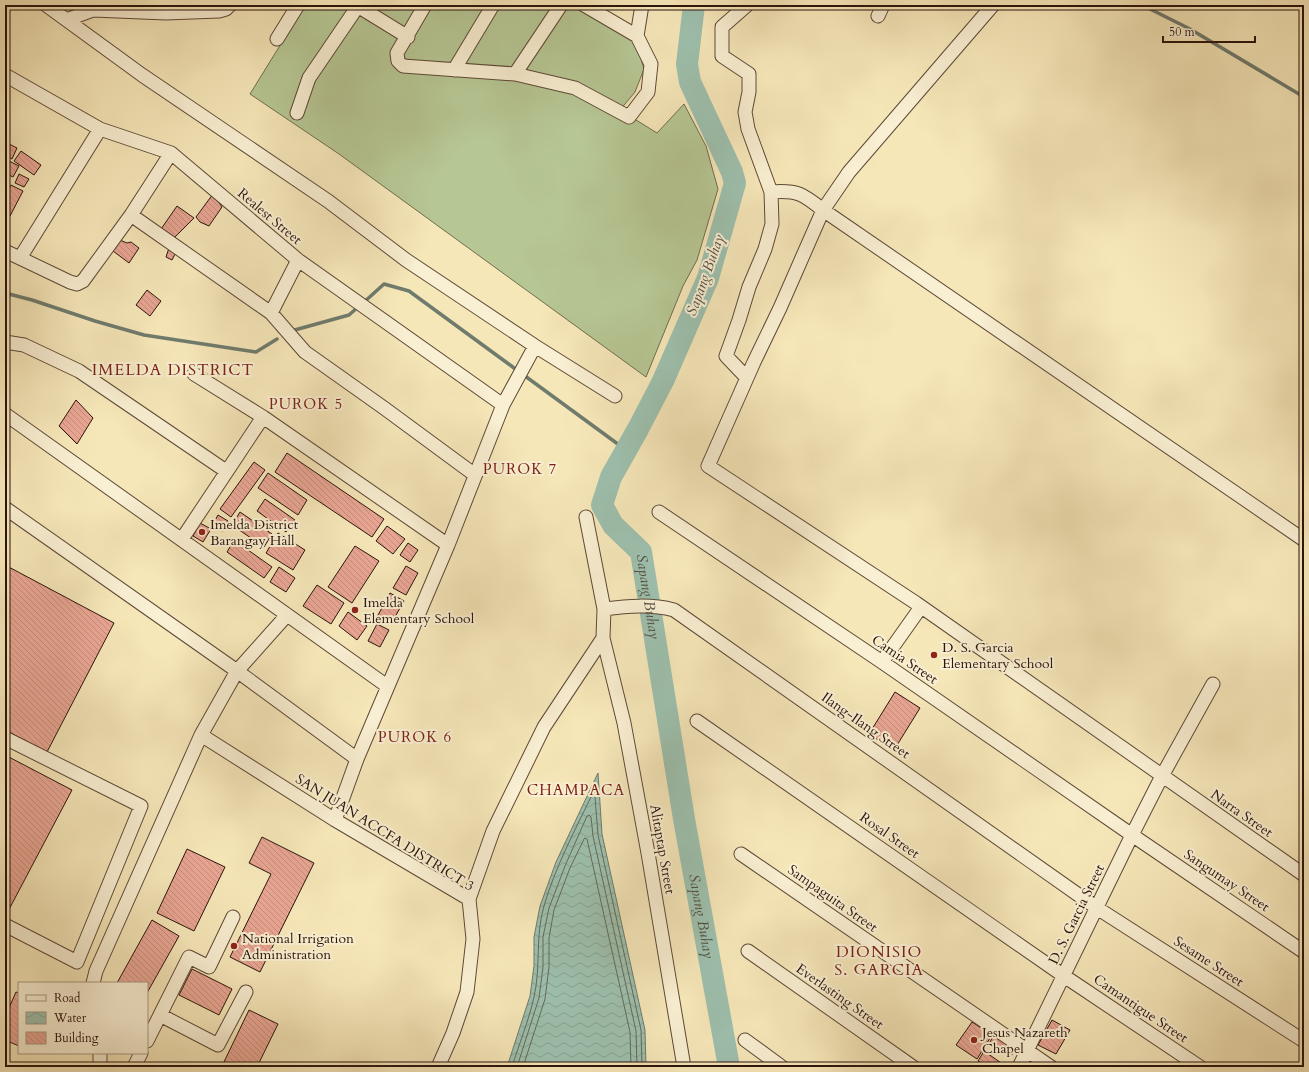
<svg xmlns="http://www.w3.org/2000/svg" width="1309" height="1072" viewBox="0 0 1309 1072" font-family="Cardo,serif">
	<defs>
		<pattern id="water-waves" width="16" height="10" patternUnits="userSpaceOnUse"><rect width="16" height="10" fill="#9dc0ae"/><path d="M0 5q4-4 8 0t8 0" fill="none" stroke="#87a494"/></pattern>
		<pattern id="building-back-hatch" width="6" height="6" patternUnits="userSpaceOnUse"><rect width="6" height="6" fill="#e9a694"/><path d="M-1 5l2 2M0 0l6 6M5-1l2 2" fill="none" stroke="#c88e7e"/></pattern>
	</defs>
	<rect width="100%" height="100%" fill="#f6e7b9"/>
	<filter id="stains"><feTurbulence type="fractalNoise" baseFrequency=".005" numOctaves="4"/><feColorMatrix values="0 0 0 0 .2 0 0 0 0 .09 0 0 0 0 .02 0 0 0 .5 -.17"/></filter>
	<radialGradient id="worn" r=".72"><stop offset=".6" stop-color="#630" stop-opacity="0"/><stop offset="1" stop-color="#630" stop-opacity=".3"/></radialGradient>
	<!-- grass -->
	<path fill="#b6c794" stroke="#706d50" d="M305,5H583L635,39L644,69L635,92L620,110L657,133L684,104L706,146L718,189L697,260L683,286L646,377L339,154L250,94Z"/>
	<!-- water -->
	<path fill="url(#water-waves)" stroke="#6f7b6d" d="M598,773L602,834L645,1030L646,1067H507L530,996L534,966V937L540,906L556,862Z"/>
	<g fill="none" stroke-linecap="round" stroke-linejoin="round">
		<!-- shore -->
		<path stroke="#646a5c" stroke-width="1" d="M512,1067C519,1044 529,1020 534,997C541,967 535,936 544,906C555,868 574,832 591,797L593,795L595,797L598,835L641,1030L642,1067
			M517,1067L539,998L543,967V937L549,908L565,866L587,816L589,815L591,817L593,836L636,1031L637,1067
			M523,1067L545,999L549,967V938L554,910L570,868L584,839L585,838L587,839L630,1032L631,1067"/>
		<!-- stream -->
		<path stroke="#6f7b6d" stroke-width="3.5" d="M1142,5L1190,29L1304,97
			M5,293L32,300L95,321L144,335L256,352L277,339
			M363,303L384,284L409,291L626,450
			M291,331L349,315L358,307"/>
		<!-- river -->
		<path stroke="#9dc0ae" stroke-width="22" id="s1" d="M694,5L687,64L690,82L732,172L735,183L708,278L663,381L638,429L611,477L602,505L613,525L641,552L684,819L729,1067"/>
	</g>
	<!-- building -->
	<path fill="url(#building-back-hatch)" stroke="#2b130b" d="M5,142L17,148L12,159L5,155Z
		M21,151L41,165L34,175L14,161Z
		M5,159L19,166L13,177L5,173Z
		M19,174L29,179L24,187L15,183Z
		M11,185L23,191L10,216L5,213V196Z
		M213,194L222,207L209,226L200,222L196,217Z
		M177,206L194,218L174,238L161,229Z
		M120,240L127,243L131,242L139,248L129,263L113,251Z
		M169,248L176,252L172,260L166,257Z
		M147,290L161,301L150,316L136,305Z
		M76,400L93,418L77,444L59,426Z
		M287,453L384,519L372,537L275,472Z
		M254,462L265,470L231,517L220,509Z
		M268,473L307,500L298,515L258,488Z
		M265,499L295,520L286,532L257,511Z
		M240,512L272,534L264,547L232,525Z
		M218,515L228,521L223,531L212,526Z
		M200,523L211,529L203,542L193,536Z
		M387,526L405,539L393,554L376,541Z
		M278,533L305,550L293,570L266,553Z
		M234,540L272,567L264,578L227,552Z
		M408,543L418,550L410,562L400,555Z
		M355,546L379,561L352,603L328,587Z
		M5,565L114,623L47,752L5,730Z
		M406,566L418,573L406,595L393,588Z
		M279,567L295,578L286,592L270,582Z
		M317,585L344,603L331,624L303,606Z
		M390,593L404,601L391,624L377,617Z
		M348,612L367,626L357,640L339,626Z
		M377,624L389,630L380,647L368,641Z
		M895,692L920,708L894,750L869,734Z
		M5,755L72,790L5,917Z
		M262,837L314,863L260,972L230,957L271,874L249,863Z
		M187,849L225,867L194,931L157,913Z
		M152,920L179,936L147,993V983H117Z
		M192,969L232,989L219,1015L179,995Z
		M16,992L19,993V1046L5,1040V1017Z
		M249,1010L278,1024L257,1067H223L222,1066Z
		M1052,1020L1070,1030L1056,1054L1038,1045Z
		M972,1022L992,1035L977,1059L956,1045Z
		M994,1035L1016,1048L1012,1055L990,1042Z
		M984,1051L1007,1067H987L978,1061Z"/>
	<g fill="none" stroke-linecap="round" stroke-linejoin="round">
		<defs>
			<path id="minor" d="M46,5L142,75L328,201L406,260L535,346L615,396
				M356,5L408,37
				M425,5L397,53L398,61L403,66L515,74L575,88L629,117L648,92L651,64L637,36L642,5
				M584,5L637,36
				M993,5L849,172L823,210L780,308L754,362L708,466L916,603L1304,875
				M878,16L883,5
				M65,19H69L93,10L166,13L219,11L226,9L230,5
				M277,39L298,5
				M454,70L493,5
				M515,74L561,5
				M5,75L100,129L171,153L298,260L503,405
				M297,113L309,78L358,6
				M771,192C798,190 803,194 823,210L1304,540
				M131,215L271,313L305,352L384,408L475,475
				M5,251L70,282L77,284L83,281L131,215L171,153
				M20,258L100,129
				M271,313L298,260
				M5,342L24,345L79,371L226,471
				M194,374L263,417L448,545
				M747,378L726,356L739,320L749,287L765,249L772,224L771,192L748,129L745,112L749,92V74L722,56V27L747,5
				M5,414L387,686
				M5,508L237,671L357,759
				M659,512L882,662L1132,835L1304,952
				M182,539L263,417
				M604,609C628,606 651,604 674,610L1097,908L1304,1041
				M603,638L624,723L648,853L684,1067
				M882,662L921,607
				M697,721L1064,976L1200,1067
				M201,735L335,820L469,899L473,939L467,992L453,1033L438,1067
				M5,738L141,806L77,962L5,925
				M335,820L357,759L448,545L503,405L535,346
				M741,854L1051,1067
				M469,899L493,831L544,727L603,638L604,609L586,517
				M748,951L913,1067
				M93,983L96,971L201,735L237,671L287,615
				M160,1015L218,1045L246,992
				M745,1040L782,1067
				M147,1041L189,957L209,967L233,917
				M100,1067V1053
				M134,1067L141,1053
				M1019,1067L1132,835L1162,776L1213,684"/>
		</defs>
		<!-- minor casing -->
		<use href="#minor" stroke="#5e4836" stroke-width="15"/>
		<!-- minor -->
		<use href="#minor" stroke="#f9efd2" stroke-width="13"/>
	</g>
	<!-- markers -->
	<g fill="#8f2418" stroke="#f9efd2" stroke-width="1.5">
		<circle cx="202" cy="532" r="4"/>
		<circle cx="355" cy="610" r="4"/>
		<circle cx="934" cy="655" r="4"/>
		<circle cx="234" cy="946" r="4"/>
		<circle cx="974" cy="1040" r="4"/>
	</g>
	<g text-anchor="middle" stroke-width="4" stroke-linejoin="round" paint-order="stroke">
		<!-- street labels -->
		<g font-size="14" fill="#2b130b" stroke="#f9efd2">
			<text transform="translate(270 216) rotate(40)" y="5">Realest Street</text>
			<text transform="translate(905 659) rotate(34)" y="5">Camia Street</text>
			<text transform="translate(866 725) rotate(35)" y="5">Ilang-Ilang Street</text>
			<text transform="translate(1242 813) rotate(35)" y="5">Narra Street</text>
			<text transform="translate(385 832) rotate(32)" y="5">SAN JUAN ACCFA DISTRICT 3</text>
			<text transform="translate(890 835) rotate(35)" y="5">Rosal Street</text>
			<text transform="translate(663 849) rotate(80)" y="5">Alitaptap Street</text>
			<text transform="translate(1227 880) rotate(34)" y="5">Sangumay Street</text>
			<text transform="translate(833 898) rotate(35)" y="5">Sampaguita Street</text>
			<text transform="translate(1076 914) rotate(-64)" y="5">D. S. Garcia Street</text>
			<text transform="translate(1209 961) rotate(33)" y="5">Sesame Street</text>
			<text transform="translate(840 996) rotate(35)" y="5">Everlasting Street</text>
			<text transform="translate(1141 1008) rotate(34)" y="5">Camantigue Street</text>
		</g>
		<!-- poi labels -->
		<g font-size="14" fill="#2b130b" stroke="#f9efd2" text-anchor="start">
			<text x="210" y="529">Imelda District<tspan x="210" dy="16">Barangay Hall</tspan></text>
			<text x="363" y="607">Imelda<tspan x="363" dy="16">Elementary School</tspan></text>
			<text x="942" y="652">D. S. Garcia<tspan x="942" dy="16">Elementary School</tspan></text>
			<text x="242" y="943">National Irrigation<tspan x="242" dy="16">Administration</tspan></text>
			<text x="982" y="1037">Jesus Nazareth<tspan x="982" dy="16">Chapel</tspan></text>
		</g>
		<!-- water labels -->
		<g font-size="15" font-style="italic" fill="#535044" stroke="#f9efd2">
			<text transform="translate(705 275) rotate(-70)" y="5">Sapang Buhay</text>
			<text dy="5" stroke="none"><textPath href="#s1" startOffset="645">Sapang Buhay</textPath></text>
			<text dy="5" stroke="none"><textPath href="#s1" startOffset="969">Sapang Buhay</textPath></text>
		</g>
		<!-- neighbourhood labels -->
		<g font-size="15" letter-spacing="1" fill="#7a1f14" stroke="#f9efd2">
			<text x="306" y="409">PUROK 5</text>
			<text x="520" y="474">PUROK 7</text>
			<text x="415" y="742">PUROK 6</text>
			<text x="576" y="795">CHAMPACA</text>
		</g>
		<!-- quarter labels -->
		<g font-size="16" letter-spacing="1" fill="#7a1f14" stroke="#f9efd2">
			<text x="173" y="375">IMELDA DISTRICT</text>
			<text x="879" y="957">DIONISIO<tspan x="879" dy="18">S. GARCIA</tspan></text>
		</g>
	</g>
	<!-- margin -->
	<rect width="1309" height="1072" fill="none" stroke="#f6e7b9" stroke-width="20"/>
	<rect x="6" y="6" width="1297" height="1060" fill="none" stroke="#2b130b" stroke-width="2"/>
	<rect x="10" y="10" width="1289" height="1052" fill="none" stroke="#2b130b"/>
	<!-- legend -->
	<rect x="18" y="982" width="130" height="72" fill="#f9efd2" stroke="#a79782"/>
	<rect x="26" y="995" width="20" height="6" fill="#f9efd2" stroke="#a79782"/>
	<text x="54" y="1002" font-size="12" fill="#2b130b">Road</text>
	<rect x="26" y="1012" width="20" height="12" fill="url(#water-waves)" stroke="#a79782"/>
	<text x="54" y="1022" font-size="12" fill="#2b130b">Water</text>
	<rect x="26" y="1032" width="20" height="12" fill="url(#building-back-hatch)" stroke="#a79782"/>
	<text x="54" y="1042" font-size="12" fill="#2b130b">Building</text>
	<!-- scale -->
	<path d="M1163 36v6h92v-6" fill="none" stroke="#2b130b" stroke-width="2"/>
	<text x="1169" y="36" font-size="12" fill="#2b130b" stroke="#f9efd2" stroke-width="3" paint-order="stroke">50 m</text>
	<rect width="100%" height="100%" filter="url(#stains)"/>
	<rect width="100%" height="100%" fill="url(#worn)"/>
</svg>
